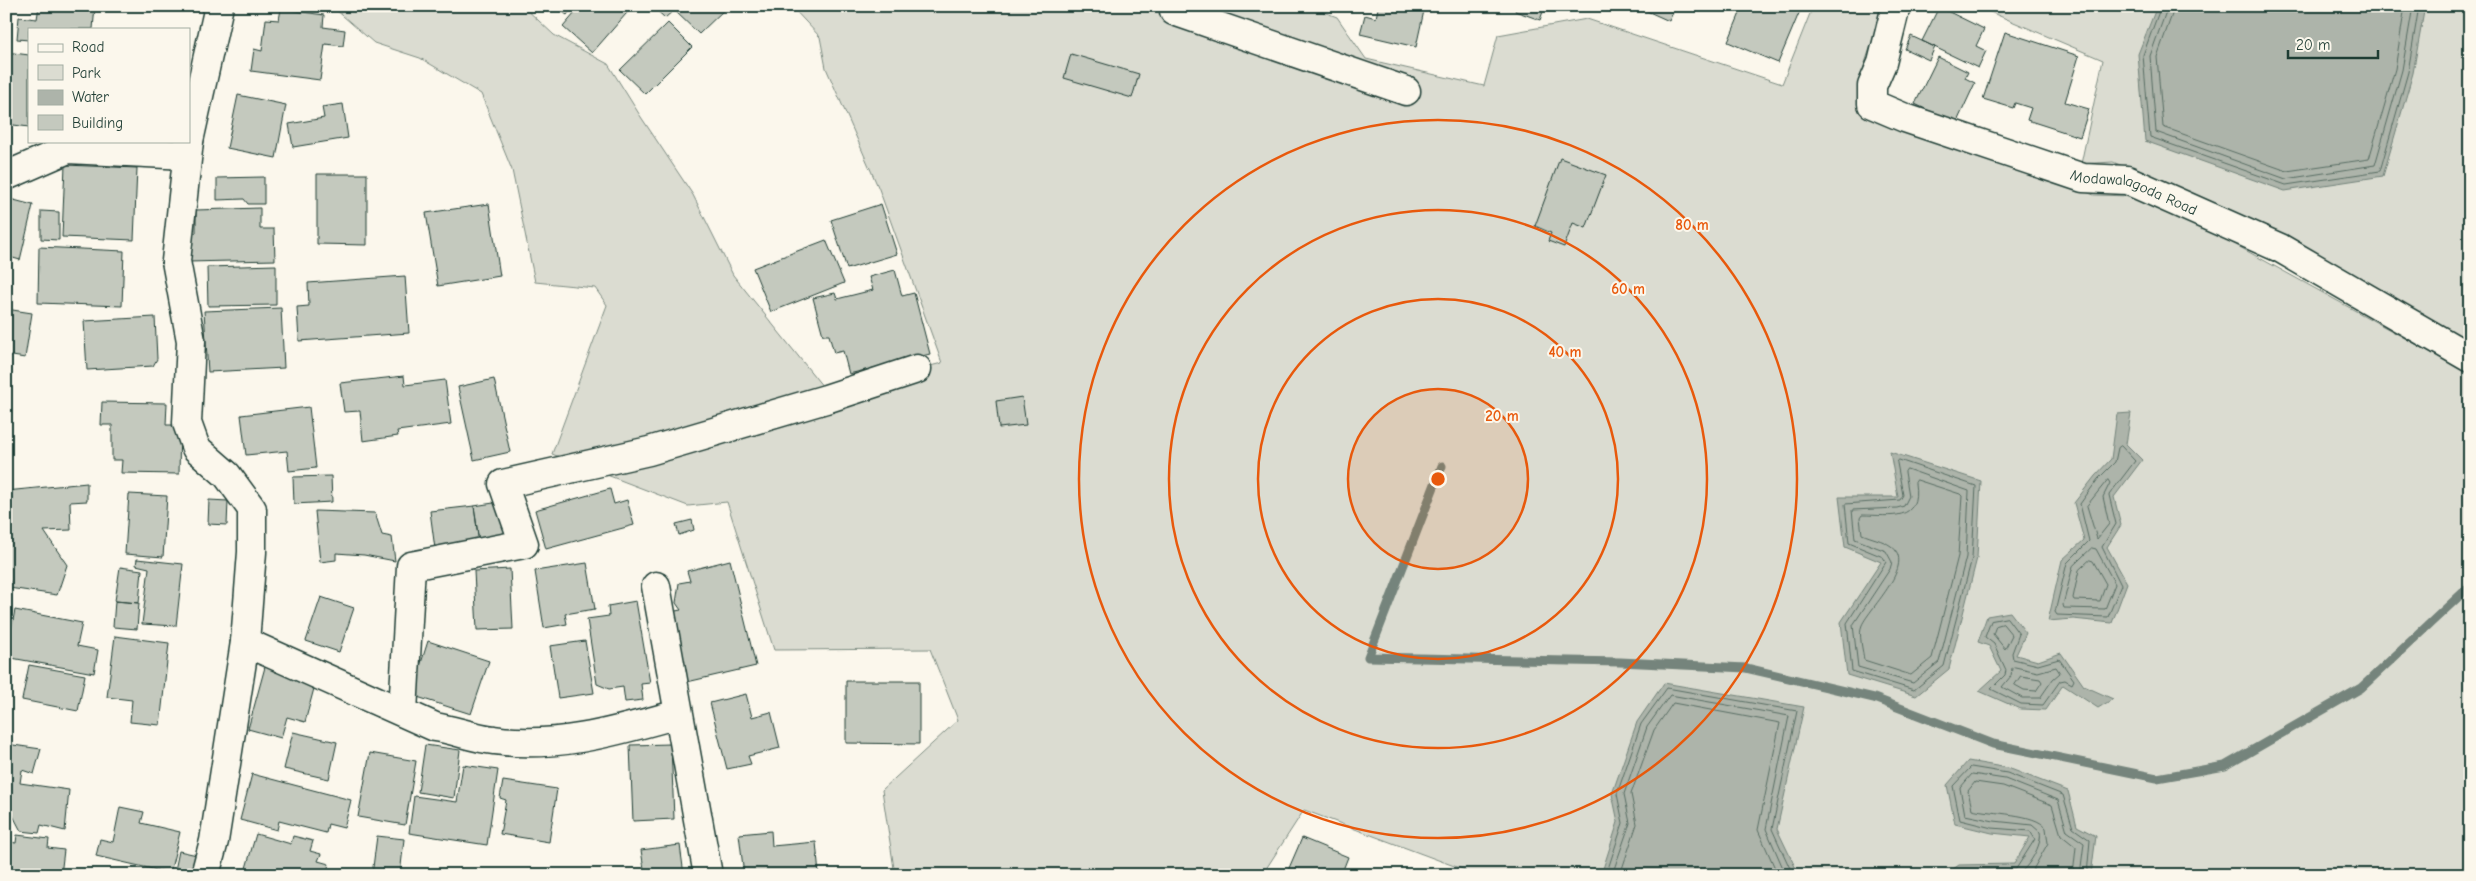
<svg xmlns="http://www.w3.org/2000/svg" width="2476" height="881" viewBox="0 0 2476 881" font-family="'Comic Neue',sans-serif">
	<rect width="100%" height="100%" fill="#fbf7ec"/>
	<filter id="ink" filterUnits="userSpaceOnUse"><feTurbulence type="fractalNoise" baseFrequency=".02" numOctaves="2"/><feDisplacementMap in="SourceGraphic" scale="10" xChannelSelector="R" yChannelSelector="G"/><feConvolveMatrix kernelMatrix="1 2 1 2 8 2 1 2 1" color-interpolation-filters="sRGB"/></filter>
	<g filter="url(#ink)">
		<!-- green -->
		<path fill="#dbdcd1" stroke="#7d8c82" d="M335,6H523L554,35L608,64L641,117L693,195L733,275L827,392L942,363L879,189L826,68L820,37L791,6H1308L1337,17L1366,59L1484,86L1498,35L1587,19L1782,84L1813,6H1880L1882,12L1864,66L1865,112L2094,195L2132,196L2198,224L2470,374V875H1465V870L1304,810L1262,875H895L882,790L958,720L930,649L774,650L727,502L688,506L552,454L607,305L595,288L535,282L512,170L481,94L420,58L374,43L335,9Z
			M1976,6H2470V342L2198,197L2113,162L2081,164L2103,60Z"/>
		<!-- water -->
		<path fill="#adb4aa" stroke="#74847b" d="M2157,6H2425L2413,73L2383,176L2285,191L2145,141L2138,54Z
			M2131,413L2126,444L2142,460L2114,497L2121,525L2107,547L2127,583L2112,623L2073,619L2048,621L2062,560L2084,540L2074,503L2095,476L2111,459L2117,414Z
			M1890,452L1981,481L1977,558L1949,669L1916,696L1847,675L1841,622L1881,562L1845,547L1839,497H1898Z
			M2010,612L2026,633L2016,655L2038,661L2061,653L2084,686L2113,699L2098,708L2063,685L2046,710L2020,709L1979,691L2001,671L1989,646L1978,642L1987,616Z
			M1664,683L1804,707L1777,829L1799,875H1601L1618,822L1612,794L1637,722Z
			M1968,761L2008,768L2068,791L2077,826L2096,836L2091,875H1944L1959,865L2014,864L2030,837L1992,833L1955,824L1947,785Z"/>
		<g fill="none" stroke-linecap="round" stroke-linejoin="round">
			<!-- shore -->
			<path stroke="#586d63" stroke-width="1" d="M2161,6L2143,55L2150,137L2286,185L2380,171L2408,72L2419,6
				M2168,6L2150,56L2156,132L2286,179L2375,165L2402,70L2413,6
				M2175,6L2157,57L2163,127L2287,171L2369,159L2395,69L2405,6
				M2121,446L2135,461L2109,495L2116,524L2102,547L2121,585L2108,617L2057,615L2055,612L2067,563L2089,541L2080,504L2098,479L2115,462L2118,448Z
				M1899,460L1976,486L1972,558L1944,666L1914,690L1852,671L1847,623L1886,562L1883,557L1849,543L1845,504L1900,500L1903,495L1897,463Z
				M1907,469L1969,491L1966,557L1939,662L1913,683L1858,667L1853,625L1890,569L1892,562L1886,551L1855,539L1852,510L1897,508L1904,506L1909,496L1905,472Z
				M1917,480L1960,494L1962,496L1958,556L1932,658L1911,675L1864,660C1863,651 1858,633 1862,625C1870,607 1917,564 1891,546C1883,540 1871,538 1862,534L1860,518L1862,515C1891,515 1921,523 1915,483Z
				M2108,480L2110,483L2103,497L2109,524L2097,539L2087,506Z
				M2092,548L2096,549L2115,584L2105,609L2064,608L2063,605L2073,566Z
				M2090,560L2093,561L2106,584L2100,601L2074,600L2073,598L2079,570Z
				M2007,618L2019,634L2012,653L2013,659L2038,665L2059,659L2074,680L2072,684L2065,680L2060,681L2043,705L2021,704L1991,689L2005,675L2006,670L1994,644L1985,637L1991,621Z
				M2003,624L2012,635L2005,649L1993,634L1996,626Z
				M2015,667L2038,672L2056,667L2060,673L2053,679L2040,698H2022L2002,687L2011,676L2012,668Z
				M2021,676L2040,679L2042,682L2036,691L2024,690L2015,685Z
				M1606,875L1623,823L1617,794L1641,724L1667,688L1797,711L1772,829L1793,875
				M1612,875L1630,823L1624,794L1647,727L1670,695L1789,716L1766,829L1786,875
				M1620,875L1637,824L1631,794L1654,730L1673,703L1780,723L1758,830L1778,875
				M1954,875L1961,870L2016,869L2035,839L2030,831L1992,828L1960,820L1953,786L1971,767L2007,773L2063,795L2073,828L2090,840L2087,875
				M2017,875C2028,869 2043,844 2040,832L2032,825L1994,821L1965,815L1960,788L1972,774L2005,779L2058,800L2067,831L2084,843L2080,875
				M2030,875L2048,843L2046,828C2036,813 1991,814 1972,809L1968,791L1975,782L2003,786L2052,805L2061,835L2076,847L2073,875"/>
			<!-- stream -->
			<path stroke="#74847b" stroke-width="9" d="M1442,466L1368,657L1620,662L1746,668L1874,698L1993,744L2157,778L2225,766L2361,688L2470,586"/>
		</g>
		<!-- building -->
		<path fill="#c4c9be" stroke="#1f3d34" d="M39,6H95L93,29H29V40L17,39L19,17L37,19Z
			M554,6H573L567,15Z
			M581,6H633L592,53L563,27Z
			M652,6H726L727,7L699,34L674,10L665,18Z
			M1373,6H1425L1416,47L1360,34L1365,15L1376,18L1378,8Z
			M1517,6H1545L1540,20L1515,11Z
			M1636,6H1676L1669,21Z
			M1743,6H1802L1778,63L1728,42Z
			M1939,7L1984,29L1976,46L1986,51L1978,68L1922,41Z
			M281,9L324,15L323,27L345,30L343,46L325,44L320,80L251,71L254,49L262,51L266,19L279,20Z
			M668,23L692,47L645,94L620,70Z
			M2005,32L2079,56L2065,102L2089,109L2080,137L2027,120L2031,108L2015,103L2013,108L1983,99Z
			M1911,36L1935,47L1929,60L1905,49Z
			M6,52L29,55V127L6,124Z
			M1071,54L1139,74L1132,98L1064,78Z
			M1938,57L1968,72L1965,78L1975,83L1956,124L1915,104Z
			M238,95L286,105L276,158L227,148Z
			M343,104L348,138L293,147L289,124L324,118L322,107Z
			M1560,158L1606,175L1586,228L1573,223L1564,247L1548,241L1551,233L1535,226Z
			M65,165L137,168L134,240L62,237Z
			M317,174H367V245L317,244Z
			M264,177V204H248L244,199L217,200V178Z
			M6,198L33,205L20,260L6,256Z
			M489,204L500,276L438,286L426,213Z
			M881,204L897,254L847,269L831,220Z
			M260,208V229H274L275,260L188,262L187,233H196V210Z
			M41,211L59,212V240L41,239Z
			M826,240L844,283L771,312L753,268Z
			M39,247L124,251L122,306L38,303Z
			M276,265V305L208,306L207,267Z
			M895,270L902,296L914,293L930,354L849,374L843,351L834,353L829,335H823L813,298L835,293L837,299L873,290L869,277Z
			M405,276L409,333L299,341L297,307L309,306L308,283Z
			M281,308L284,368L208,372L204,311Z
			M6,309L32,313L25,358L6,355Z
			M155,317L157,359L153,366L87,370L84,321Z
			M404,376L405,385L445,380L451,424L397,431L398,436L363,441L360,411L344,412L340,383Z
			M494,379L510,452L474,460L458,387Z
			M1022,397L1026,425L999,428L996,401Z
			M102,402L167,403L166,425H180L179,474L121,473L122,460H112V425H101Z
			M309,407L316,468L289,471L287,451L246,455L241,415Z
			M331,476L332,502L294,504L293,477Z
			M87,483V501L70,502L71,530L44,531L67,565L57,595L9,588L10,581L6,580V491Z
			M610,489L614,504L627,500L634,525L546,549L535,510Z
			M129,494L167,496L163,557L125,554Z
			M209,500L228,501L227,525L208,524Z
			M500,502L506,539L479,543L474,506Z
			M474,506L479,543L435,549L430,511Z
			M315,511L375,513L382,535L392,537L395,561L364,555L336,553V560L320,562Z
			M692,520L694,530L679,535L676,524Z
			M137,559L183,564L176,626L142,624L149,568L136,565Z
			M730,560L756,666L687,682L670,612L681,610L676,603L679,583L690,581L687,571Z
			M587,563L595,609L565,614L567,624L544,628L535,571Z
			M120,567L142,570L139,603L115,601Z
			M510,569L513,629L477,630L474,571Z
			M321,597L354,608L339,652L306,641Z
			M115,601L139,603L137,629L113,627Z
			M636,601L650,683L641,684L643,700L625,702L623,687L609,689L597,684L587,619L609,616L608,606Z
			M15,610L82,623L77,646L98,650L94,673L6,657Z
			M115,636L169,643L160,725L130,722L132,700L107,697Z
			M428,641L489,661L471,714L411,695Z
			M585,641L594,693L558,698L550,646Z
			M29,665L85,675L78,711L22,700Z
			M265,667L316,681L305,722L287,717L281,738L248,729Z
			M846,681H919V744L846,743Z
			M746,694L752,717L771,712L780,748L748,756L751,764L727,769L710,703Z
			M293,732L337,742L329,779L284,769Z
			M6,744L41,749L34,774L22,770L20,783L69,790L65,831L41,825L39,833L21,831L8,806L11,785L6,782Z
			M671,744L674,819L633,821L630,745Z
			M425,745L460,750L454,798L418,792Z
			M370,753L416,761L405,825L358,817Z
			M463,765L498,770L487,845L409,833L414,796L457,802Z
			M252,774L351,800L344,828L328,824L326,833L279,821L277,830L240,820Z
			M503,781L557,789L549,842L500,834L506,800L500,798Z
			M120,807L144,812L141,823L180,832L170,873L96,856L100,839L113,842Z
			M771,831L772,846L816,842L819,875H744L739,834Z
			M256,834L291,844L293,836L313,841L310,851L321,854L318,861L329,864L326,875H244Z
			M17,835L49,839L48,848L64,850L61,875H6L9,842L16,843Z
			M377,836L404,839L400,875H372Z
			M1302,838L1348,857L1341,875H1286Z
			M680,845L684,875H645L641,850Z
			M179,851L197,855L193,875H174Z"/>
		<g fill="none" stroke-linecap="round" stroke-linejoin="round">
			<defs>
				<g id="minor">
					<path d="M1175,6L1174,11L1406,91"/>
					<path id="s1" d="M1896,6L1882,63L1872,86V104L1905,118L2083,178L2127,180L2280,248L2470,358"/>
					<path d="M189,141L176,261L191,341L187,423L196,448L227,475L252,509V552L245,642L214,841L205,875"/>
					<path d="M189,141L219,6"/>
					<path d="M6,176L68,149L186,155"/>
					<path d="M656,586L708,875"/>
					<path d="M245,642L435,727C455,730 474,738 494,740C558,749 617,731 678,714"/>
					<path d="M403,712L411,566L524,544L503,484L649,451L826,399L917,369"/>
				</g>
			</defs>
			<!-- minor casing -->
			<use href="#minor" stroke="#1f3d34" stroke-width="31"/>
			<!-- minor -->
			<use href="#minor" stroke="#fbf7ec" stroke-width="28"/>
		</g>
	</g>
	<!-- distance rings -->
	<circle cx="1438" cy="479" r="90" fill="#e8590c" fill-opacity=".12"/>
	<g fill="none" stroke="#e8590c" stroke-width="2.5">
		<circle cx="1438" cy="479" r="90"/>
		<circle cx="1438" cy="479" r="180"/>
		<circle cx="1438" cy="479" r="269"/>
		<circle cx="1438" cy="479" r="359"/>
	</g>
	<g text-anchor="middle" stroke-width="4" stroke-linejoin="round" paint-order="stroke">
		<!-- street labels -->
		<g font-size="15" fill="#1f3d34" stroke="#fbf7ec">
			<text dy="5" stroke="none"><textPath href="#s1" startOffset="379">Modawalagoda Road</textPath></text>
		</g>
	</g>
	<circle cx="1438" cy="479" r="8" fill="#e8590c" stroke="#fbf7ec" stroke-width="2.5"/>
	<g font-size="15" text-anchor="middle" font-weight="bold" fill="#e8590c" stroke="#fbf7ec" stroke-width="4" stroke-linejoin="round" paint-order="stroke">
		<text x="1692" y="230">80 m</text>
		<text x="1628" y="294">60 m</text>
		<text x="1565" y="357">40 m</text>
		<text x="1502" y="421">20 m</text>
	</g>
	<!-- margin -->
	<rect width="2476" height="881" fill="none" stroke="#fbf7ec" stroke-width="25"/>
	<rect x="12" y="12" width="2451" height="856" fill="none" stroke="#1f3d34" stroke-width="2" filter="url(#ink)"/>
	<!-- legend -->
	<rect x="28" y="28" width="162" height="115" fill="#fbf7ec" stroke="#a3ada2"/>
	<rect x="38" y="44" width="25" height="8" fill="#fbf7ec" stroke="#a3ada2"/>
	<text x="72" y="52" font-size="15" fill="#1f3d34">Road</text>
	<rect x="38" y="65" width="25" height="15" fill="#dbdcd1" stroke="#a3ada2"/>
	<text x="72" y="78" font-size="15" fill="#1f3d34">Park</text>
	<rect x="38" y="90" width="25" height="15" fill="#adb4aa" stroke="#a3ada2"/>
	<text x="72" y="102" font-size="15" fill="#1f3d34">Water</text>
	<rect x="38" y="115" width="25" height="15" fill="#c4c9be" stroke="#a3ada2"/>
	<text x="72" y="128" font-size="15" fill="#1f3d34">Building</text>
	<!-- scale -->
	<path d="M2288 50v8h90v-8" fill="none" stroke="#1f3d34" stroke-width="2.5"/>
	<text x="2296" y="50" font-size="15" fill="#1f3d34" stroke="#fbf7ec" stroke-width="4" paint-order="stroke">20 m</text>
</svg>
